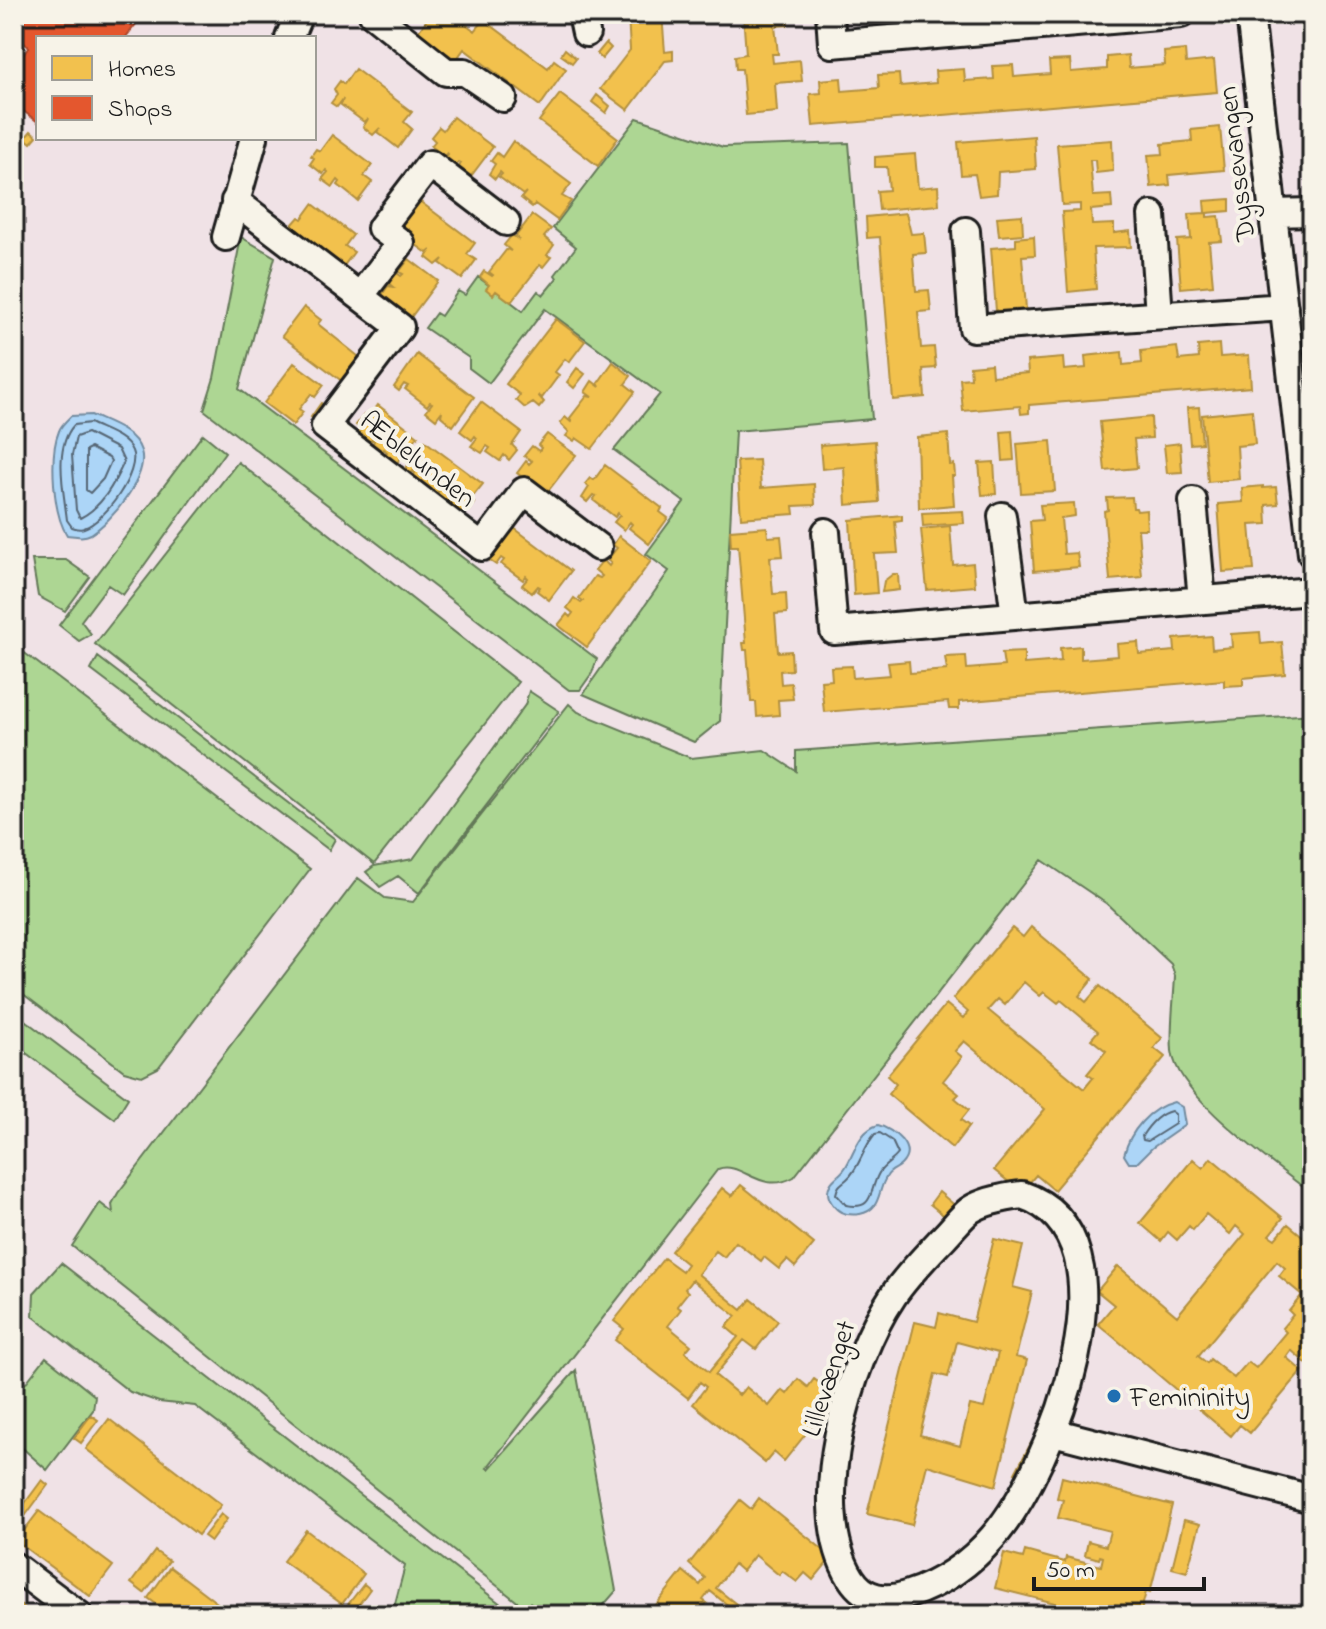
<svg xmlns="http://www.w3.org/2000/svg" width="1326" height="1629" viewBox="0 0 1326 1629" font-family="'Indie Flower',sans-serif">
	<rect width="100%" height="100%" fill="#f0e2e6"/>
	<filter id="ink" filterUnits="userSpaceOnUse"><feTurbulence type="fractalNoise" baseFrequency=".0125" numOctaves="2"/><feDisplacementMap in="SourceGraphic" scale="16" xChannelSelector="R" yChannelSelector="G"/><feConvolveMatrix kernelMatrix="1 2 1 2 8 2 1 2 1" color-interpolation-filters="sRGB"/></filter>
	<g filter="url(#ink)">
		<!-- green -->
		<path fill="#add693" stroke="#647958" stroke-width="2" d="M637,118L723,147L849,143L872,419L735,431L720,721L694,742L583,694L669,571L646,554L684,502L614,450L660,394L545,309L489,383L469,368V358L425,328L436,313L441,316L458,291L465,295L478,277L523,311L538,291L543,295L557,278L555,275L576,247L553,228Z
			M241,237L275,257L239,389L597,659L592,673L580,690H569L204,410L214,378Z
			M203,434L225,452L123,595L108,585L81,621L91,634L79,641L59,625Z
			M238,462L518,682L374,864L95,644Z
			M32,560H66L90,577L65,611L38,596Z
			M14,645L310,869L158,1068L142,1076L124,1071L14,987Z
			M98,657L335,839L329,850L91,670Z
			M529,691L559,711L419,893L398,876L380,887L366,872L374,866L413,859L525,705Z
			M569,704L578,712L691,758L764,750L796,771V751L1312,714V1191H1308C1272,1162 1177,1096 1172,1051C1170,1027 1174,1000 1175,976L1171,964L1107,904L1042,860L794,1177C760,1196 742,1160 718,1169L487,1468L489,1469L576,1370L616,1591L595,1615H545L531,1603L530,1612L72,1246L100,1203L113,1213L112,1204L118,1193L358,878L385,898L413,902Z
			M14,1012L128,1098L115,1119L14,1044Z
			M61,1263L515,1615H392L405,1566L195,1406L159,1402L130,1392L33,1316L34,1293Z
			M46,1357L95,1396L93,1410L47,1470L19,1445L14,1450V1398Z"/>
		<!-- water -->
		<path fill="#acd5f7" stroke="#728b9f" stroke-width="2" d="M91,415C108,423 135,431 141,451C149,476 112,521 91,534C83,538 76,536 67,535C53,514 49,455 59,431C61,425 67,420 71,416Z
			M1174,1102L1182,1107L1185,1125L1152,1148L1137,1163H1129L1124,1155C1130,1131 1149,1108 1174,1102Z
			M878,1125C893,1129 918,1148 901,1165C897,1169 890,1170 887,1176C877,1190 882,1210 860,1214C854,1215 847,1215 841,1212C835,1209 828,1200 828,1192C828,1181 840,1176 845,1168C855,1153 858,1131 878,1125Z"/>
		<!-- homes -->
		<path fill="#f2c14e" stroke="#b2903f" stroke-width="2" fill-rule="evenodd" d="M431,14H452L475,31L484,20L548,68L554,60L566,69L540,106L464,49L456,60L418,32Z
			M509,14L522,17L520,23L507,19Z
			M628,14H662L665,52L673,51V60L665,61L628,110L600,89L630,50Z
			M743,14H787L788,25L775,26L778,54H772L773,63L800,60L802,81L775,83L777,112L746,115L742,69H736L735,56L746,54Z
			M606,43L611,48L602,59L597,54Z
			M565,49L576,58L572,63L561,55Z
			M1185,50L1186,63L1214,60L1217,92L813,126L810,94L821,93L820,80L841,78L842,91L879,88L878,75L899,74L900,86L936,83L935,71L964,69L965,81L994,79L993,66L1013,65L1014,77L1050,74L1049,61L1070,60L1071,72L1107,69V57L1128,55L1129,68L1165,65L1164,52Z
			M355,69L412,112L404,122L412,129L398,148L377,132L380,128L373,135L363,127L368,119L364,122L341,105L343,99L337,107L331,103L337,95L334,89L340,81L344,84Z
			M560,94L618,138L598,166L539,121Z
			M597,95L610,106L606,113L592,102Z
			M453,117L493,147L471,176L459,167L461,163L459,162L454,168L443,161L448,154L447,153L444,156L431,146L435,141L431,137L439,127L443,130Z
			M1220,127L1224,170L1169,175L1170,185L1151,187L1148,155L1163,154L1162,144L1192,141L1191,130Z
			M31,131L37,136L31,143L25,138Z
			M332,135L372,165L364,176L372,182L358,201L338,185L340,182L338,180L333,187L322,179L328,172L326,170L323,174L310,164L314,158L311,156L316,149L320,151Z
			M1034,136L1036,169L998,172L997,194L979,196L975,174L961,175L958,142Z
			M1112,140L1113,171L1096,173L1095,160H1090L1093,196L1111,195L1112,208L1091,210L1092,225L1114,224V233L1130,231L1131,247L1093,248L1096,289L1068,292L1062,212L1080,211V204L1062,205L1057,144Z
			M513,141L571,184L562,196L571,201L557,220L535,204L532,207L521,198L526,192L523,195L499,177L502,174L500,172L495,179L489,174L495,164L491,161L497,153L502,157Z
			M915,154L918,188L938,186L939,205L879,210L877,191L889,190L887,167H875V157Z
			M1230,199V211L1207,213V217L1219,216L1222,241L1209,242L1213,285L1181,288L1177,240L1191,239L1189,214L1205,213L1204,201Z
			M418,200L475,243L467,254L476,260L462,279L440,263L443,259L436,265L426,257L431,250L427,253L404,236L398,225Z
			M313,204L353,235L345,246L354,252L340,271L291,234L295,228L292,225L299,217L302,219Z
			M906,213L911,234L924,233L926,253L913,254L916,291L929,290L931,311L918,312L921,348L934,347L936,368L923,369L925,397L893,400L880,237L867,238L866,217Z
			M532,215L551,229L544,237L554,245L547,255L551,257L543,267L540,265L511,302L496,291L493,295L486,289L489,285L480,277L484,271L492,276L493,275L489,272L507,249L511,251L504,245L512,235L519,240L516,236Z
			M1022,215L1023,234L999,236L997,217Z
			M1034,236L1035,255L1022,256L1026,309L996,311L991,248L1016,246V238Z
			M409,259L438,281L408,321L379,299L388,286L393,287L386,281L394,271L401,276L403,274L399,272Z
			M304,307L321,320L318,324L363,360L343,382L282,336Z
			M556,319L585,341L569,362L565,359L555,372L559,375L542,398L538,395L544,402L539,408L533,403L525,408L516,400L520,395L506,384Z
			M1219,344L1220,357L1249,355L1251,387L1029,405V413L1021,414L1020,406L963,411L960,379L971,378L970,366L991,364L992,376L1028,373L1027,361L1063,358L1064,370L1086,368L1085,356L1122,352L1123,365L1142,363L1141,351L1177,347L1179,360L1199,358L1198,346Z
			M417,354L474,397L453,426L441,416L442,411L436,419L426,411L432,403L430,402L427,406L405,389L408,386L404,384L399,391L394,387Z
			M613,362L631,376L625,384L635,392L592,449L576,438L574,441L566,436L569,432L560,423L565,417L572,423L570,418L587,396L592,397L585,392L592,381L600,387L598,383Z
			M294,363L324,385L315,397L311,394L299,409L303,412L293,425L264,403Z
			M577,368L585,374L574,388L567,382Z
			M481,402L521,432L512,445L517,450L509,460L504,455L500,461L487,452L490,448L487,446L482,453L471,446L477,438L475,436L472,440L460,431Z
			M321,403L328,408L317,422L311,417Z
			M378,405L418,436L396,464L384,455L387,452L384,449L379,456L369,448L374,441L372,439L369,444L357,434L361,429L356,425L364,415L368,419Z
			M1199,407L1202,443L1190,444L1187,408Z
			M1252,410L1255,444L1237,446L1239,479L1208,482L1202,415Z
			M1151,417L1152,438L1134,439L1137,468L1105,471L1100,422Z
			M1012,431L1014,460L1003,461L1001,432Z
			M547,434L576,455L545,495L519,484L523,478L517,473L526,461L529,464L532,461L524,456L532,446L539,451L541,448L538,445Z
			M948,434L950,465L954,464L955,476H952L954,505L919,508L917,437Z
			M425,441L483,484L470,500L474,503L469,510L465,507L461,513L448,504L452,500L450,498L444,506L434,498L439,491L435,494L412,477L415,473L413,471L408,478L402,474Z
			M875,441L879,502L846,505L844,467L822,469L820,445Z
			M1051,441L1055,491L1021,493L1017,444Z
			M1180,443L1182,472L1167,473L1164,445Z
			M759,460L761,488L814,484L815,505L793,506L794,514L741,518L737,461Z
			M994,462L996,494L982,495L979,463Z
			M605,465L662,508L660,512L668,518L649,544L629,528L632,524L630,522L624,530L614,522L620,515L618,513L615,517L593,500L596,496L593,495L587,502L582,498L589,487L585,484L590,478L594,480Z
			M1263,486V488L1276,487L1278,504L1266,505L1267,524L1250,525L1254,570L1223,572L1218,504L1243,502L1242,488Z
			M1132,497L1133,508H1136L1137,511L1146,510L1147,529H1138L1142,577L1110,580L1104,511L1108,510L1107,498Z
			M1074,503L1075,516L1061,518L1064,554L1077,553L1079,567L1034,571L1030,521L1042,520L1040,505Z
			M963,511L964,523L923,526L922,513Z
			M902,515V520L895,521L898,553L874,554L877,593L854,595L850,520Z
			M950,526L953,565L973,563L975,586L927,590L921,529Z
			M767,527L768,537L781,536L783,556L770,557L773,594L786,593L787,613L775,614L778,652L791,651L792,670L780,671L781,684L791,683L793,699L778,700L779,715L757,717L756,702H751L747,650H744L743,643H746L738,546H731L730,530Z
			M514,528L571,571L549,600L537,591L540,587L538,586L532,593L522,585L528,578L526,576L523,580L501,564L504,560L501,558L496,565L490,561L497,550L493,548L501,538L504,541Z
			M619,536L651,561L587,647L558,625L567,614L570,617L573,613L567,608L574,598L581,603L583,601L579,598L595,576L600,578L602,576L595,570L603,560L609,566L611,563L607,560L617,548L613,545Z
			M893,574H898L899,590L882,592L884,581Z
			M1260,632L1261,644L1282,642L1285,674L1243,678V685L1224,686V680L959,702V709H949L948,702L824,712L821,681L832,680L831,667L852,666L853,678L890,675L888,663L909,661L910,673L947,670L945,657L966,656L967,669L1004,666L1002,653L1024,652V664L1061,661L1060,648L1081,646V659L1118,656L1117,644L1138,642L1139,654L1175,651L1174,639L1211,636L1212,649L1232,647L1231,634Z
			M1031,927L1093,979L1079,996L1086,1002L1100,986L1162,1038L1154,1048L1165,1057L1054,1190L1036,1175L1024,1189L1015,1187L994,1170L1045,1109L964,1041L955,1051L962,1057L943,1081L959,1094L955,1098L969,1110L961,1120L969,1126L952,1148L888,1094L896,1084L887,1076L946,1004L963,1018L968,1012L953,999L1012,928L1023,937ZM1024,982L1040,996L1044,992L1058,1003L1061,1000L1098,1031L1091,1039L1106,1051L1087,1074L1093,1078L1084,1089L988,1010L998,999L1005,1005Z
			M1211,1158L1283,1218L1269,1235L1275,1239L1288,1224L1312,1244V1360L1308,1365L1291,1350L1286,1357L1302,1371L1250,1433L1240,1425L1231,1436L1098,1324L1114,1305L1097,1291L1118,1266L1177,1316L1245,1234L1236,1226L1230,1234L1206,1214L1193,1230L1189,1226L1177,1240L1168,1232L1161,1241L1140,1223L1193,1159L1203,1168ZM1277,1261L1285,1268L1279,1276L1302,1295L1289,1311L1293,1315L1282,1328L1286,1332L1256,1368L1248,1362L1234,1378L1210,1359L1207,1363L1198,1356Z
			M741,1185L814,1244L795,1267L787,1260L779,1269L764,1257L761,1261L736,1242L724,1257L716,1251L698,1274L742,1310L751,1299L778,1321L756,1349L744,1340L715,1375L739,1395L746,1387L769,1406L782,1390L787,1394L798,1379L808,1387L814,1379L836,1396L784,1461L774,1452L765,1463L693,1404L706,1387L700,1382L688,1398L615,1340L624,1329L614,1321L664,1258L682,1271L687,1264L671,1251L722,1188L732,1196ZM692,1280L736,1316L726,1327L738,1337L709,1372L685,1352L691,1345L668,1326L681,1309L677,1306L688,1292L685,1289Z
			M939,1192L958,1208L948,1219L930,1204Z
			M994,1239L1023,1246L1013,1287L1032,1292L1016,1357L1027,1360L996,1486L927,1465L912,1525L867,1514L915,1322L936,1327L939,1313L973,1322ZM957,1342L998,1353L984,1408L970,1405L960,1446L920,1435L935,1374L948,1377Z
			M14,1341L22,1347L14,1357Z
			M91,1415L98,1420L81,1443L74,1438Z
			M109,1419L221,1505L198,1535L86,1449Z
			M1031,1443L1040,1447L1024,1478L1015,1473Z
			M1062,1477L1172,1505L1150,1593L1146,1592L1140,1615L1119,1610L1117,1615H1100L1062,1605L1059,1615H1052L1055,1603L995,1588L1004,1553L1023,1558L1025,1551L1065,1562L1066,1557L1101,1566L1103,1557L1100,1556L1099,1559L1085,1555L1088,1541L1106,1546L1110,1531L1058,1518L1063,1500L1057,1498Z
			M42,1480L48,1485L14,1531V1518Z
			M759,1498L832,1557L813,1580L805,1573L797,1582L782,1571L779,1575L755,1555L742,1571L734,1564L716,1588L750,1615H740L710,1591L703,1600L707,1603L697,1615H648L683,1571L700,1585L705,1578L689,1564L740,1500L751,1509Z
			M39,1511L113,1566L90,1596L16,1541Z
			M221,1514L227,1519L211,1541L204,1536Z
			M1184,1520L1200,1524L1187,1572L1172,1568Z
			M306,1530L364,1574L342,1604L283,1561Z
			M155,1551L169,1561L144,1593L131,1583Z
			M170,1567L229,1612L227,1615H171L148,1598Z
			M364,1584L370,1589L353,1612L346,1607Z
			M14,1600L34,1615H14Z"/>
		<!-- shops -->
		<path fill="#e4572e" stroke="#a84529" stroke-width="2" d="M14,14H144L125,38H38V122L14,104V67L29,47L14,35Z"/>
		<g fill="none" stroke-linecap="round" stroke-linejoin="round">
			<!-- shore -->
			<path stroke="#566674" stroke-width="2" d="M90,423C103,430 126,436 132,451C141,471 104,522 84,528C80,530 76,528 72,527L67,520C64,492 53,448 74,425Z
				M87,433L118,449L124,462C114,484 102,507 80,518L76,510L72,455L76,437Z
				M90,448L109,458L111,461L103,479L90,493L86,490V450Z
				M1171,1111L1175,1114V1124L1148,1141L1143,1140L1142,1136C1149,1125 1158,1114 1171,1111Z
				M880,1133L892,1141L898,1154C893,1161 884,1165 879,1173C869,1190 875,1211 846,1205L836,1194C838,1185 840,1185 847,1179C860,1168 863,1147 875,1134Z"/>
			<defs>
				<path id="minor" d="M373,14L446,72H465L503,98
					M582,14L586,33
					M830,14L832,44L1181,14
					M1250,14L1312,554
					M289,38L299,14
					M235,201L400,327L325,426L482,547L524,491L598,547
					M1273,213L1312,212
					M1152,215L1159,315
					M966,231L973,328L1284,307
					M226,237L254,138
					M360,296L401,243L381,228L430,164L506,222
					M1193,501L1202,600
					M1002,516L1015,616
					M826,532L834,631L1312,591
					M1022,1195C1145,1236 1051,1471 993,1537C971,1563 941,1584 909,1594C886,1602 865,1600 851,1578C806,1507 849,1361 893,1296C907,1275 927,1255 945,1236C953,1228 961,1217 970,1210C984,1201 1006,1197 1022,1195Z
					M1053,1432L1312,1499
					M14,1566L79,1615"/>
			</defs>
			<!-- minor casing -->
			<use href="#minor" stroke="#1c1c1c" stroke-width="32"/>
			<!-- minor -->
			<use href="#minor" stroke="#f7f3e8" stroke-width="26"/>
		</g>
	</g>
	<!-- markers -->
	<circle fill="#1f6fb2" stroke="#f7f3e8" stroke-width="3" cx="1114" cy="1396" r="8"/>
	<g text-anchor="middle" stroke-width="8" stroke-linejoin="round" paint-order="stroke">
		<!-- street labels -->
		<g font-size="28" fill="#1c1c1c" stroke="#f7f3e8">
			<text transform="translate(1235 164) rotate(-97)" y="10">Dyssevangen</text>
			<text transform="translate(419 458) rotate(38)" y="10">Æblelunden</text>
			<text transform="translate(827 1378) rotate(-72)" y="10">Lillevænget</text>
		</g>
		<!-- poi labels -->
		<g font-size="28" fill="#1c1c1c" stroke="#f7f3e8" text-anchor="start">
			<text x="1130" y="1406">Femininity</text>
		</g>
	</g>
	<!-- margin -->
	<rect width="1326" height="1629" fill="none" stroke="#f7f3e8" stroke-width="48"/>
	<rect x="24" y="24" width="1278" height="1581" fill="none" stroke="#1c1c1c" stroke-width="3" filter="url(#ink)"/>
	<!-- legend -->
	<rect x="36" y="36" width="280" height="104" fill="#f7f3e8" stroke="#9f9d96" stroke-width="2"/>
	<rect x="52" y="56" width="40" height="24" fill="#f2c14e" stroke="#9f9d96" stroke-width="2"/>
	<text x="108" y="76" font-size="24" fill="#1c1c1c">Homes</text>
	<rect x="52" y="96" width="40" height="24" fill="#e4572e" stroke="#9f9d96" stroke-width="2"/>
	<text x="108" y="116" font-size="24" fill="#1c1c1c">Shops</text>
	<!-- scale -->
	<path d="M1034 1577v12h170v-12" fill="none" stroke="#1c1c1c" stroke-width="4"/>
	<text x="1046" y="1577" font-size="24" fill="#1c1c1c" stroke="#f7f3e8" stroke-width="6" paint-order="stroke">50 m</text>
</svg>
